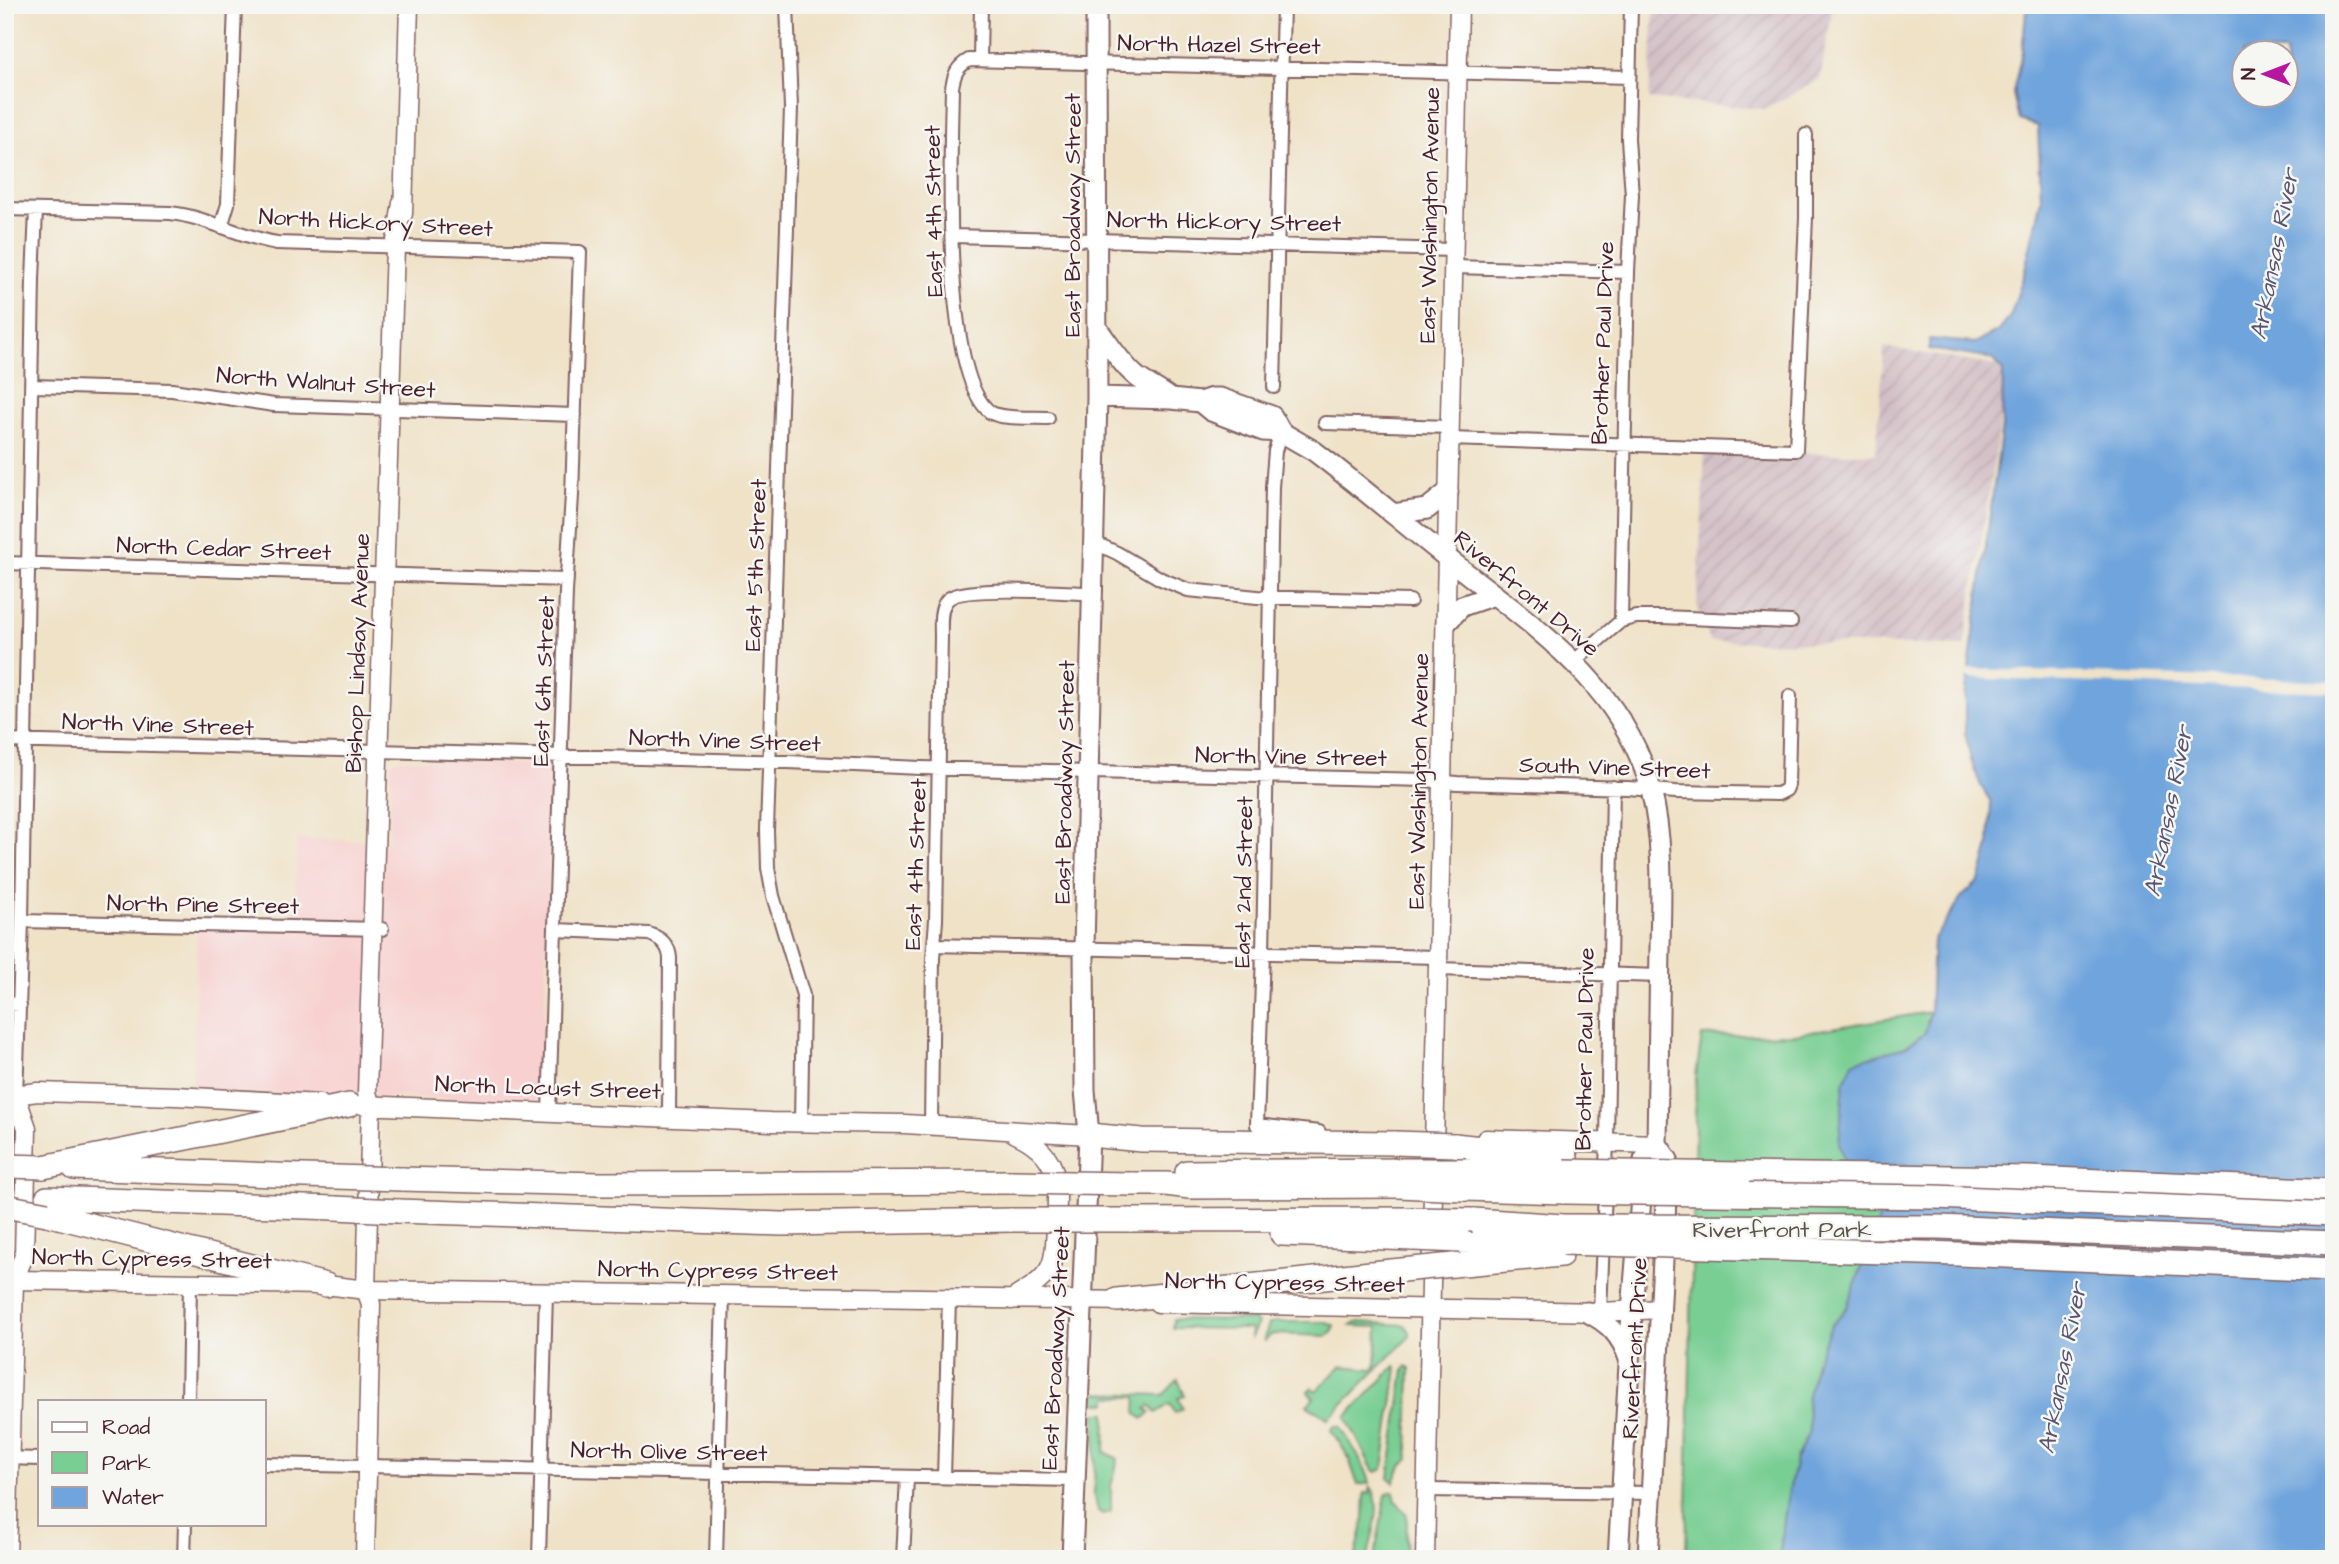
<svg xmlns="http://www.w3.org/2000/svg" width="2339" height="1564" viewBox="0 0 2339 1564" font-family="'Architects Daughter',sans-serif">
	<defs>
		<pattern id="industrial-furrows" width="10" height="10" patternUnits="userSpaceOnUse" patternTransform="scale(1.75)"><rect width="10" height="10" fill="#d2bec5"/><path d="M-1 1l2-2M0 10L10 0M9 11l2-2" fill="none" stroke="#b6a3a9"/></pattern>
	</defs>
	<rect width="100%" height="100%" fill="#f6f6f2"/>
	<filter id="ink" filterUnits="userSpaceOnUse"><feTurbulence type="fractalNoise" baseFrequency=".0143" numOctaves="2"/><feDisplacementMap in="SourceGraphic" scale="14" xChannelSelector="R" yChannelSelector="G"/><feConvolveMatrix kernelMatrix="1 2 1 2 8 2 1 2 1" color-interpolation-filters="sRGB"/></filter>
	<filter id="wash" filterUnits="userSpaceOnUse"><feTurbulence type="fractalNoise" baseFrequency=".00686" numOctaves="4" result="noise"/><feDisplacementMap in="SourceGraphic" scale="28" xChannelSelector="R" yChannelSelector="G"/><feGaussianBlur stdDeviation="1.57" result="paint"/><feColorMatrix in="noise" values="0 0 0 0 0 0 0 0 0 0 0 0 0 0 0 0 0 1.4 0 .05"/><feComposite in="paint" operator="in"/></filter>
	<g filter="url(#wash)">
		<rect width="100%" height="100%" fill="#efe2c7"/>
		<!-- built -->
		<path fill="#f7d0cf" d="M400,759L551,765L552,767L542,1084L537,1100L533,1102L193,1090L197,930L294,933L297,839L389,841L391,763Z"/>
		<!-- industrial -->
		<path fill="url(#industrial-furrows)" d="M1654,5H1833L1820,79L1765,109L1649,99Z
			M1884,347L2009,368L1964,646L1710,641L1697,606L1705,452L1876,454Z"/>
		<!-- green -->
		<path fill="#78ce93" stroke="#61765f" stroke-width="2" d="M1930,1012L1925,1033L1905,1047L1854,1062L1908,1171L1906,1187L1881,1214L1847,1307L1831,1326L1807,1400L1809,1432L1796,1459L1786,1506L1779,1559H1686L1696,1075L1702,1036L1795,1034Z
			M1174,1319L1253,1320L1258,1323L1251,1337L1250,1329L1173,1328Z
			M1275,1322H1327L1328,1324L1334,1325L1333,1331L1328,1336L1272,1334L1265,1341L1264,1338L1269,1324Z
			M1358,1322L1405,1325L1410,1332V1336L1328,1419C1320,1410 1313,1412 1307,1405L1314,1398L1308,1392L1312,1388L1316,1391L1341,1366L1373,1369L1376,1367L1378,1327L1351,1326Z
			M1395,1366L1397,1368L1383,1469L1376,1472L1373,1470L1346,1417Z
			M1407,1366L1410,1368L1408,1460L1401,1466L1394,1482L1389,1478L1404,1370Z
			M1178,1380L1185,1396L1178,1398L1183,1409L1175,1413L1170,1404L1156,1413L1150,1406L1146,1409L1150,1413L1143,1419L1136,1412L1137,1397H1108L1107,1403H1096V1393L1163,1395Z
			M1096,1413H1106L1105,1452L1118,1459L1111,1486V1512L1102,1514L1098,1511L1094,1494Z
			M1335,1426H1340C1351,1445 1365,1463 1370,1483L1358,1485L1348,1456L1331,1430Z
			M1370,1486C1385,1504 1371,1536 1368,1557L1360,1559L1356,1555L1364,1519L1365,1493H1370Z
			M1390,1492H1394L1396,1501L1407,1515L1406,1559H1374L1386,1495Z"/>
		<!-- water -->
		<path fill="#70a4dc" stroke="#5d6284" stroke-width="2" fill-rule="evenodd" d="M2027,5H2334V1559H1779L1786,1506L1796,1459L1809,1432L1807,1400L1816,1361L1831,1326L1847,1307L1881,1214L1906,1187L1908,1171L1905,1164L1848,1171L1839,1144L1844,1083L1853,1062L1905,1047L1925,1033L1930,1012L1933,940L1962,897L1979,881L1989,846L1991,802L1981,786L1971,760L1965,732V698L2002,427L2003,370L1993,359L1929,349V339L1975,343L1999,331L2011,315L2024,274L2041,199L2038,126L2019,120L2013,93L2022,51ZM2244,52H2286V94H2244Z"/>
		<!-- pier -->
		<path fill="#efe2c7" d="M1965,669L2334,681V692L1964,678Z"/>
	</g>
	<g filter="url(#ink)">
		<g fill="none" stroke-linecap="round" stroke-linejoin="round">
			<defs>
				<path id="street" d="M787,5L791,108L767,830L768,868L773,896L803,995L801,1122
					M980,60L981,5
					M5,209L170,213C207,217 240,237 277,243L580,252L572,495L566,592L549,1112
					M221,227L228,204L235,5
					M953,236L1453,250
					M1453,267L1628,272
					M33,386L172,390L274,405L575,415
					M1274,387L1283,5
					M1048,418C1034,417 1002,420 990,412C941,374 951,150 952,88C954,74 957,67 969,60L1629,77
					M1325,423L1449,427
					M1281,432L1275,451L1272,487L1263,953L1257,1125L1319,1132
					M1449,439L1796,450L1806,217V135
					M1093,542L1117,553L1161,579L1188,590L1257,597L1410,601
					M5,563L567,580
					M1621,621L1636,617H1662L1791,622
					M1574,661L1621,621L1628,272L1632,195L1628,139L1631,5
					M5,741L788,762L921,768L1426,780L1457,783L1628,788L1676,792L1778,794L1786,790L1788,785L1790,696
					M22,921L382,929
					M556,930L649,934C661,938 669,945 670,958L669,1117
					M934,945L1438,957
					M1438,969L1660,976
					M5,1004L20,1005
					M16,1096L22,921L33,279L36,211
					M931,1127L933,958L936,920L941,637C941,626 939,609 947,600C960,584 1066,593 1092,593
					M1600,1312L1607,1142L1613,787
					M188,1401L190,1282
					M5,1458L40,1459
					M264,1464L1073,1480
					M944,1477L949,1299
					M1426,1490L1652,1493
					M184,1559L185,1524
					M539,1559L546,1292
					M716,1559L723,1294
					M903,1559L907,1477"/>
				<path id="secondary" d="M403,214L409,5
					M5,1096L38,1092L176,1096L320,1104
					M362,1105L771,1122L905,1124L1089,1135
					M1486,1139L1657,1144
					M5,1185L6,1125L16,1096
					M14,1280L326,1285L366,1290L1130,1301
					M1011,1300C1024,1291 1045,1281 1051,1265C1056,1253 1055,1240 1056,1227C1058,1181 1062,1155 1014,1133
					M1158,1303L1600,1312L1661,1309
					M7,1559L14,1280L24,1256L27,1128L16,1096
					M365,1559L371,1304L366,1290L371,1105L367,1093L395,247L402,203
					M1425,1559L1459,5"/>
				<path id="primary" d="M1097,328C1109,344 1121,364 1137,377C1148,385 1160,390 1171,399
					M1097,397L1171,399L1200,402L1212,398H1220L1272,416L1281,432
					M1200,402L1211,411L1263,431L1281,432L1314,451C1359,485 1402,522 1446,557C1528,623 1623,682 1651,790C1664,842 1661,895 1660,948C1659,1013 1658,1078 1657,1144L1668,1160L1648,1559
					M1393,514L1427,509L1448,492
					M1446,623L1462,606L1494,595
					M1587,1312C1609,1323 1621,1335 1629,1359
					M1072,1559L1089,1135L1085,1090L1084,948L1097,397L1096,5
					M1618,1559L1632,1311L1644,1160L1657,1144"/>
				<path id="highway" d="M1089,1135L1142,1140L1395,1143
					M1454,1145L1566,1157
					M43,1167L349,1105
					M74,1168L335,1177
					M1466,1170L1564,1171
					M1187,1172L1399,1170
					M1741,1174L2029,1178L2334,1191
					M401,1179L599,1184L1012,1182
					M1131,1184H1166L1190,1187L1399,1186
					M1464,1189L1564,1192
					M47,1198L335,1208
					M398,1211L782,1224L1012,1220
					M47,1214L326,1285
					M1129,1220L1414,1219
					M1473,1220L1563,1226
					M1282,1234L1413,1239
					M1461,1241L1549,1243
					M1453,1265L1561,1255
					M1117,1300L1371,1273"/>
			</defs>
			<!-- street casing -->
			<use href="#street" stroke="#846362" stroke-width="16"/>
			<!-- secondary casing -->
			<use href="#secondary" stroke="#846362" stroke-width="21"/>
			<!-- primary casing -->
			<use href="#primary" stroke="#846362" stroke-width="23"/>
			<!-- highway casing -->
			<use href="#highway" stroke="#846362" stroke-width="26"/>
			<!-- street -->
			<use href="#street" stroke="#fff" stroke-width="12"/>
			<!-- secondary -->
			<use href="#secondary" stroke="#fff" stroke-width="18"/>
			<!-- primary -->
			<use href="#primary" stroke="#fff" stroke-width="19"/>
			<!-- highway -->
			<use href="#highway" stroke="#fff" stroke-width="23"/>
			<defs>
				<path id="highway-bridge" d="M1395,1143L1454,1145
					M5,1166L43,1167
					M1399,1170H1466
					M1564,1171L1741,1174
					M335,1177L401,1179
					M1012,1182L1131,1184
					M1399,1186L1464,1189
					M1564,1192L1935,1197L2334,1214
					M5,1206L47,1214
					M335,1208L398,1211
					M1414,1219L1473,1220
					M1012,1220H1129
					M1563,1226L1939,1227L2334,1243
					M1413,1239L1461,1241
					M1562,1243L1958,1254L2334,1270
					M1371,1273L1453,1265"/>
			</defs>
			<!-- highway-bridge casing -->
			<use href="#highway-bridge" stroke="#846362" stroke-width="26" stroke-linecap="butt"/>
			<!-- highway-bridge -->
			<use href="#highway-bridge" stroke="#fff" stroke-width="23"/>
		</g>
	</g>
	<g text-anchor="middle" stroke-width="5" stroke-linejoin="round" paint-order="stroke">
		<!-- street labels -->
		<g font-size="23" fill="#4a1f2b" stroke="#f6f6f2">
			<text transform="translate(1219 44) rotate(1)" y="8">North Hazel Street</text>
			<text transform="translate(933 211) rotate(-91)" y="8">East 4th Street</text>
			<text transform="translate(1072 215) rotate(-90)" y="8">East Broadway Street</text>
			<text transform="translate(1429 215) rotate(-89)" y="8">East Washington Avenue</text>
			<text transform="translate(1224 221) rotate(1)" y="8">North Hickory Street</text>
			<text transform="translate(376 222) rotate(3)" y="8">North Hickory Street</text>
			<text transform="translate(1602 343) rotate(-88)" y="8">Brother Paul Drive</text>
			<text transform="translate(326 382) rotate(4)" y="8">North Walnut Street</text>
			<text transform="translate(224 548) rotate(2)" y="8">North Cedar Street</text>
			<text transform="translate(755 565) rotate(-88)" y="8">East 5th Street</text>
			<text transform="translate(1527 593) rotate(40)" y="8">Riverfront Drive</text>
			<text transform="translate(357 653) rotate(-88)" y="8">Bishop Lindsay Avenue</text>
			<text transform="translate(543 681) rotate(-88)" y="8">East 6th Street</text>
			<text transform="translate(158 724) rotate(2)" y="8">North Vine Street</text>
			<text transform="translate(725 740) rotate(2)" y="8">North Vine Street</text>
			<text transform="translate(1291 756) rotate(1)" y="8">North Vine Street</text>
			<text transform="translate(1615 767) rotate(2)" y="8">South Vine Street</text>
			<text transform="translate(1418 781) rotate(-89)" y="8">East Washington Avenue</text>
			<text transform="translate(1064 782) rotate(-89)" y="8">East Broadway Street</text>
			<text transform="translate(915 864) rotate(-88)" y="8">East 4th Street</text>
			<text transform="translate(1243 882) rotate(-89)" y="8">East 2nd Street</text>
			<text transform="translate(203 904) rotate(1)" y="8">North Pine Street</text>
			<text transform="translate(1584 1049) rotate(-89)" y="8">Brother Paul Drive</text>
			<text transform="translate(548 1087) rotate(2)" y="8">North Locust Street</text>
			<text transform="translate(152 1258) rotate(1)" y="8">North Cypress Street</text>
			<text transform="translate(718 1270) rotate(1)" y="8">North Cypress Street</text>
			<text transform="translate(1285 1282) rotate(1)" y="8">North Cypress Street</text>
			<text transform="translate(1055 1348) rotate(-87)" y="8">East Broadway Street</text>
			<text transform="translate(1634 1348) rotate(-87)" y="8">Riverfront Drive</text>
			<text transform="translate(669 1451) rotate(1)" y="8">North Olive Street</text>
		</g>
		<!-- park labels -->
		<g font-size="23" fill="#58544a" stroke="#f6f6f2">
			<text x="1782" y="1237">Riverfront Park</text>
		</g>
		<!-- water labels -->
		<g font-size="24" font-style="italic" fill="#595472" stroke="#f6f6f2">
			<text transform="translate(2274 254) rotate(-79)" y="8">Arkansas River</text>
			<text transform="translate(2168 811) rotate(-79)" y="8">Arkansas River</text>
			<text transform="translate(2062 1368) rotate(-79)" y="8">Arkansas River</text>
		</g>
	</g>
	<!-- margin -->
	<rect width="2339" height="1564" fill="none" stroke="#f6f6f2" stroke-width="28"/>
	<!-- legend -->
	<rect x="38" y="1400" width="228" height="126" fill="#f6f6f2" stroke="#b1a0a2" stroke-width="2"/>
	<rect x="52" y="1422" width="35" height="10" fill="#ffffff" stroke="#b1a0a2" stroke-width="2"/>
	<text x="102" y="1434" font-size="21" fill="#4a1f2b">Road</text>
	<rect x="52" y="1452" width="35" height="21" fill="#78ce93" stroke="#b1a0a2" stroke-width="2"/>
	<text x="102" y="1470" font-size="21" fill="#4a1f2b">Park</text>
	<rect x="52" y="1487" width="35" height="21" fill="#70a4dc" stroke="#b1a0a2" stroke-width="2"/>
	<text x="102" y="1504" font-size="21" fill="#4a1f2b">Water</text>
	<!-- north arrow -->
	<g transform="translate(2265 74) rotate(270)"><circle r="33" fill="#f6f6f2" stroke="#b1a0a2" stroke-width="2"/>
	<path d="M0-5L12 26L0 18L-12 26Z" fill="#b5179e"/>
	<text y="-10" font-size="19" font-weight="bold" text-anchor="middle" fill="#4a1f2b">N</text>
	</g>
</svg>
